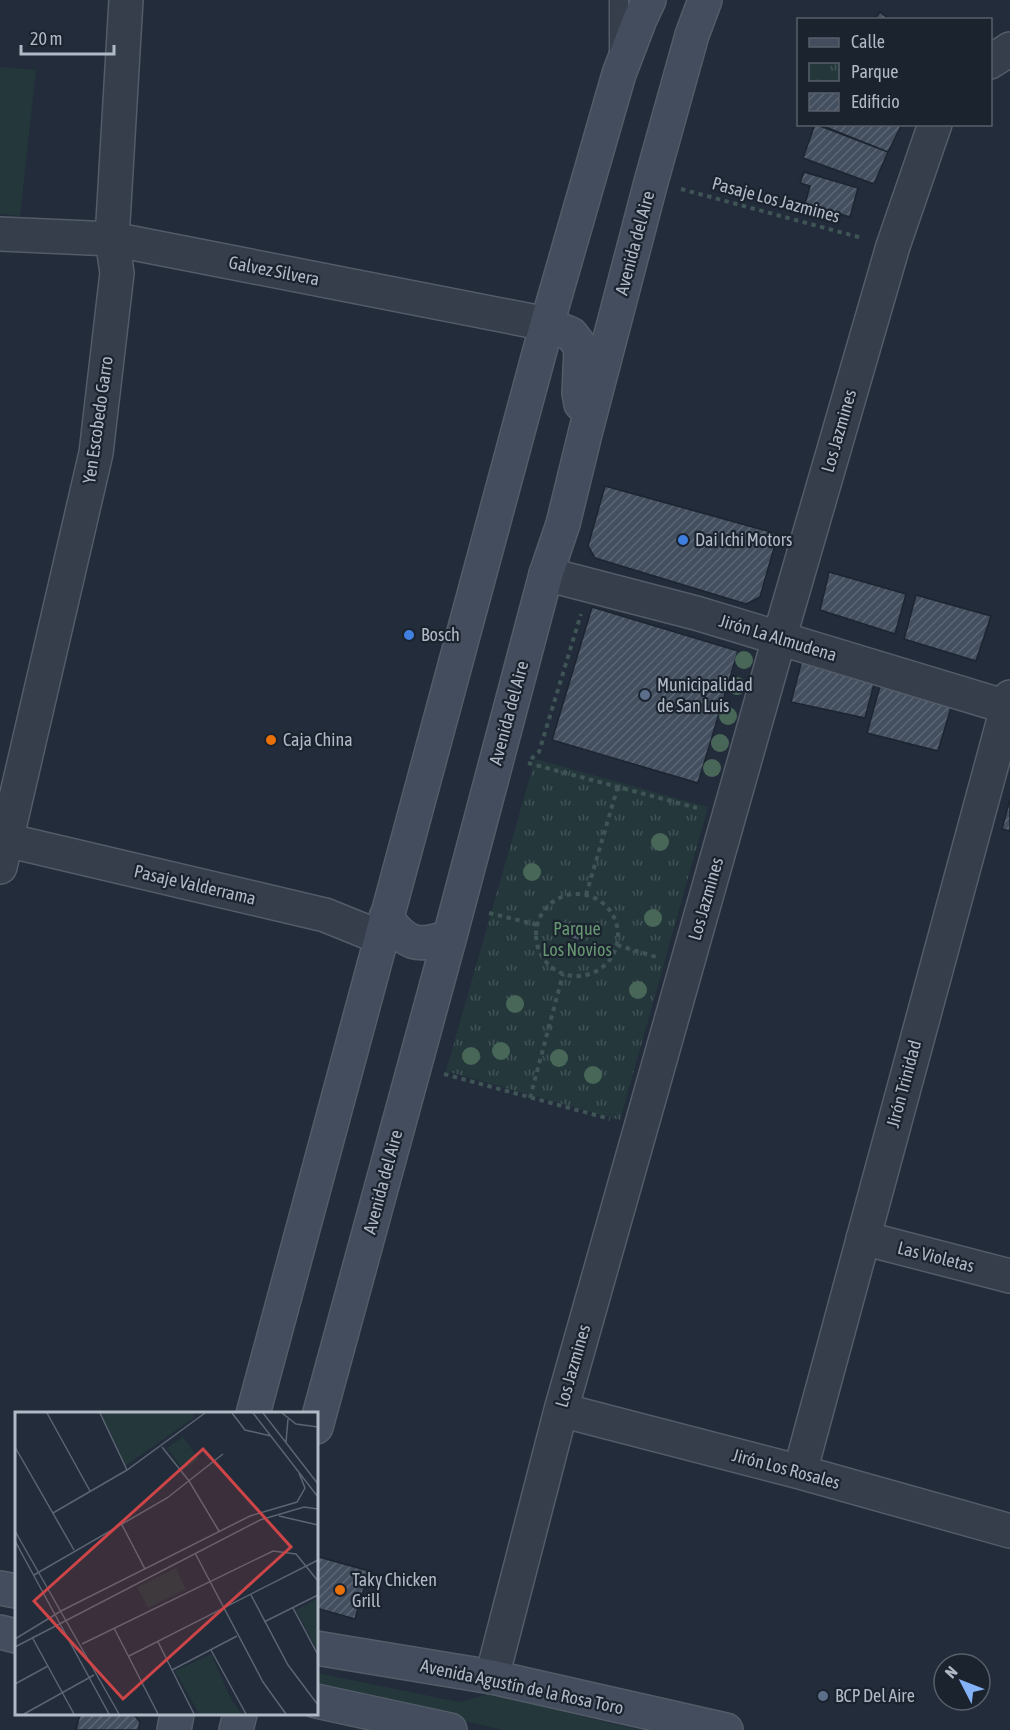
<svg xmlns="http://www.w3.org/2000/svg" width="1010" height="1730" viewBox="0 0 1010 1730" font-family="'Asap Condensed',sans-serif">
	<defs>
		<pattern id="park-tufts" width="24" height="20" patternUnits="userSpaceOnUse" patternTransform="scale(1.5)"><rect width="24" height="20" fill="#24383b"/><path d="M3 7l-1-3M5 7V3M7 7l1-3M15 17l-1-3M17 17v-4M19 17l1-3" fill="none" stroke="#415356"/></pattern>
		<pattern id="building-hatch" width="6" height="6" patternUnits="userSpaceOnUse" patternTransform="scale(1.5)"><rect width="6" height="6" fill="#434f5e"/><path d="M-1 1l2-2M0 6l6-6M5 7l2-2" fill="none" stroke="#5c6674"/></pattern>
	</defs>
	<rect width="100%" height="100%" fill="#222c3a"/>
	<!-- green -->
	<path fill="#24383b" d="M0,67L36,70L20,216L0,214Z
		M317,1673L459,1702L489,1694L640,1730H504L317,1688Z"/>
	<!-- park -->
	<path fill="url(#park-tufts)" d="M535,759L708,807L620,1120L446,1071Z"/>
	<!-- building -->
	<path fill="url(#building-hatch)" stroke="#1d2531" stroke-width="1.5" d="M880,12L890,20H874Z
		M815,124L888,152L874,184L803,158Z
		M818,124H902L888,152Z
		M804,172L858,188L850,217L805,204L810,186L800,183Z
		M605,486L778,534L760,597L746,604L595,558L588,546Z
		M829,572L906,594L895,634L820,610Z
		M916,595L991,616L976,661L904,639Z
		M592,607L738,651L698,783L552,740Z
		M802,660L875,680L865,718L791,702Z
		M882,679L953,701L938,751L867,733Z
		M1010,799V831L1002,829Z
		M573,926L583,930L579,941L568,937Z
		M319,1557L369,1571L355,1619L316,1608V1564Z
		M80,1714H133L140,1722L138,1730H76Z"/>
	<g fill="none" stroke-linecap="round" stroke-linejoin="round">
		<defs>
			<path id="lane" d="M619,0V52"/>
			<path id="street" d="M990,62L1010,49
				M0,234L112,239L547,324
				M546,574L696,613L1010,708
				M6,840L325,915L382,938
				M0,867L96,453L117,273L112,239L126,0
				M863,1238L1010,1276
				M561,1410L800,1472L1010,1531
				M800,1472L1010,697
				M492,1677L561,1410L779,639L893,246L935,124"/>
			<path id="secondary" d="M547,324L571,334L581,347L579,393L581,404
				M386,917C405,944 418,949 450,936
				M253,1414L547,324L619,74L640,19L649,0
				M316,1427L450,936L546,574L563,524L586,430L651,182L692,35L705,0
				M0,1588L16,1591
				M0,1632L16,1636
				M316,1648L492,1677L726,1730
				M316,1701L450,1730
				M174,1730L177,1714
				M236,1730L240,1714"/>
		</defs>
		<!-- lane casing -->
		<use href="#lane" stroke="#535c68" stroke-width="21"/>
		<!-- street casing -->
		<use href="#street" stroke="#535c68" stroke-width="36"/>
		<!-- secondary casing -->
		<use href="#secondary" stroke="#535c68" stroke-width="36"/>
		<!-- path -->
		<path stroke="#3e5455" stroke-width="4" stroke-dasharray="4.5 4.5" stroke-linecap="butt" d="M681,189L862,238
			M531,759L539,752L581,614
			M528,763L697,808
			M536 935a41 41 0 1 1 82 0a41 41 0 1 1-82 0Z
			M586,895L618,786
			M489,913L538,925
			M617,945L656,957
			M444,1074L610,1119
			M530,1098L563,974"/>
		<!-- lane -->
		<use href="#lane" stroke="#353e4a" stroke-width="18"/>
		<!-- street -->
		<use href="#street" stroke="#353e4a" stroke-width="33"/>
		<!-- secondary -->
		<use href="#secondary" stroke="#434d5d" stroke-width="33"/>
	</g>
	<!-- trees -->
	<g fill="#486759">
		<circle cx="744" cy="660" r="9"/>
		<circle cx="737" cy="686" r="9"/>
		<circle cx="728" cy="716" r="9"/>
		<circle cx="720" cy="743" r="9"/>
		<circle cx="712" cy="768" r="9"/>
		<circle cx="660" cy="842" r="9"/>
		<circle cx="532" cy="872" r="9"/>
		<circle cx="653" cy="918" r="9"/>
		<circle cx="638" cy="990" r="9"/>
		<circle cx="515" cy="1004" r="9"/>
		<circle cx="501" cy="1051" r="9"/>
		<circle cx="471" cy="1056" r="9"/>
		<circle cx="559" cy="1058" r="9"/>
		<circle cx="593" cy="1075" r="9"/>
	</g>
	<!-- markers -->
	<g fill="#3f7fe0" stroke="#1b232f" stroke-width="2">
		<circle cx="683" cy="540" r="6"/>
		<circle cx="409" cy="635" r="6"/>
	</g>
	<g fill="#5c6f8a" stroke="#1b232f" stroke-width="2">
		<circle cx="645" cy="695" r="6"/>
		<circle cx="823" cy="1696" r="6"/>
	</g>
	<g fill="#e8710a" stroke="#1b232f" stroke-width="2">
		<circle cx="271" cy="740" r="6"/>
		<circle cx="340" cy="1590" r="6"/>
	</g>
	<g text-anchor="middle" stroke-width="4.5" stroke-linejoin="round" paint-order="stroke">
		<!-- street labels -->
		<g font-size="18" fill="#b0b9c6" stroke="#1b232f">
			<text transform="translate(776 200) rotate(15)" y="6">Pasaje Los Jazmines</text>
			<text transform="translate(635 243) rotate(-75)" y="6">Avenida del Aire</text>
			<text transform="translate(274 271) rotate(11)" y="6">Galvez Silvera</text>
			<text transform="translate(98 420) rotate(-82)" y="6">Yen Escobedo Garro</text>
			<text transform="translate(839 431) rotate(-74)" y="6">Los Jazmines</text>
			<text transform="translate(778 638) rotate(17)" y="6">Jirón La Almudena</text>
			<text transform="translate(509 713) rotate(-75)" y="6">Avenida del Aire</text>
			<text transform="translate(195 885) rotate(13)" y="6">Pasaje Valderrama</text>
			<text transform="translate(706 899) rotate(-74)" y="6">Los Jazmines</text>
			<text transform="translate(904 1084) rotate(-75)" y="6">Jirón Trinidad</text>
			<text transform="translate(383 1182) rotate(-75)" y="6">Avenida del Aire</text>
			<text transform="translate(936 1257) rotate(14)" y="6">Las Violetas</text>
			<text transform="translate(573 1366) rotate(-74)" y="6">Los Jazmines</text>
			<text transform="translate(786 1469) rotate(15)" y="6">Jirón Los Rosales</text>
			<text transform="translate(522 1687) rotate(12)" y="6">Avenida Agustín de la Rosa Toro</text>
		</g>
		<!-- poi labels -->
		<g font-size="18" fill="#b0b9c6" stroke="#1b232f" text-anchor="start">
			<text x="695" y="546">Dai Ichi Motors</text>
			<text x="421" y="641">Bosch</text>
			<text x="657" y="691">Municipalidad<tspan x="657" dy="21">de San Luis</tspan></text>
			<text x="283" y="746">Caja China</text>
			<text x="352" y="1586">Taky Chicken<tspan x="352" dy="21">Grill</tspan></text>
			<text x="835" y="1702">BCP Del Aire</text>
		</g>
		<!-- park labels -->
		<g font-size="18" fill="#679772" stroke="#1b232f">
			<text x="577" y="935">Parque<tspan x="577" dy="21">Los Novios</tspan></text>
		</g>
	</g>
	<!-- overview -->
	<g transform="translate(15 1412)">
		<rect width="303" height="303" fill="#222c3a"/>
		<path d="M168,25L176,35L164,44L176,36L184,47L168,58L152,36Z" fill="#24383b"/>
		<path d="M86,1H177L180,5L110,54ZM161,156L171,177L133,196L122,175ZM303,186V240L281,198ZM196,242L216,287L226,302H184L160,259Z" fill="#24383b"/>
		<path fill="none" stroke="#5b6472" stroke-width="1.5" d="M32,1L75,79M85,1L112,58M217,1L230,18L256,24M238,1L303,85M248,1L303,72M267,1L281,12L303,15M271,30L273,7M0,35L59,138M147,35L174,69L204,119M38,101L112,58L190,1M264,104L303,113M106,111L130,157M0,119L104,302M0,129L94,302M180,141L248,270L271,302M19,163L152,86L208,42M236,183L273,253L303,293M278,196L303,243M249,210L303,183M99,216L143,302M17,225L59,302M0,227L46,199L235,104L282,90L290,76L284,61M143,230L179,302M67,232L258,139L281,142L303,169M0,235L245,108L289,95L303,97M196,238L231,302M114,244L303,148M157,258L222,224M0,272L33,254M9,302L79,263"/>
		<path fill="#ce4548" fill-opacity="0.15" stroke="#ce4548" stroke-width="3" d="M188,37L276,135L108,287L19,189Z"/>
		<rect width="303" height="303" fill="none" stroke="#b0b9c6" stroke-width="3"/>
	</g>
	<!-- legend -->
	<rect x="797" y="18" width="195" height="108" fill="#1b232f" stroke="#575f6b" stroke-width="1.5"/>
	<rect x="809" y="38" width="30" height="9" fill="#434d5d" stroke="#575f6b" stroke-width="1.5"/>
	<text x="851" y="48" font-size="18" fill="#b0b9c6">Calle</text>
	<rect x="809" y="63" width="30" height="18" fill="url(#park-tufts)" stroke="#575f6b" stroke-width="1.5"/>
	<text x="851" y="78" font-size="18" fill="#b0b9c6">Parque</text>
	<rect x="809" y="93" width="30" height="18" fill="url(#building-hatch)" stroke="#575f6b" stroke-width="1.5"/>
	<text x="851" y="108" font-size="18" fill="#b0b9c6">Edificio</text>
	<!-- north arrow -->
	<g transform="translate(962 1682) rotate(312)"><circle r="28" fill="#1b232f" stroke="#575f6b" stroke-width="1.5"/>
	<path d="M0-4.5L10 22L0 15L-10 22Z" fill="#84b2f7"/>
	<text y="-9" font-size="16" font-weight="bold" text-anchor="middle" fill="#b0b9c6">N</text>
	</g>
	<!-- scale -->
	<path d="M21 45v9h93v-9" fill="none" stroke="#b0b9c6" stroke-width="3"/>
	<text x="30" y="45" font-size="18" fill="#b0b9c6" stroke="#1b232f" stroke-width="4.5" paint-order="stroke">20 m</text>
</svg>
